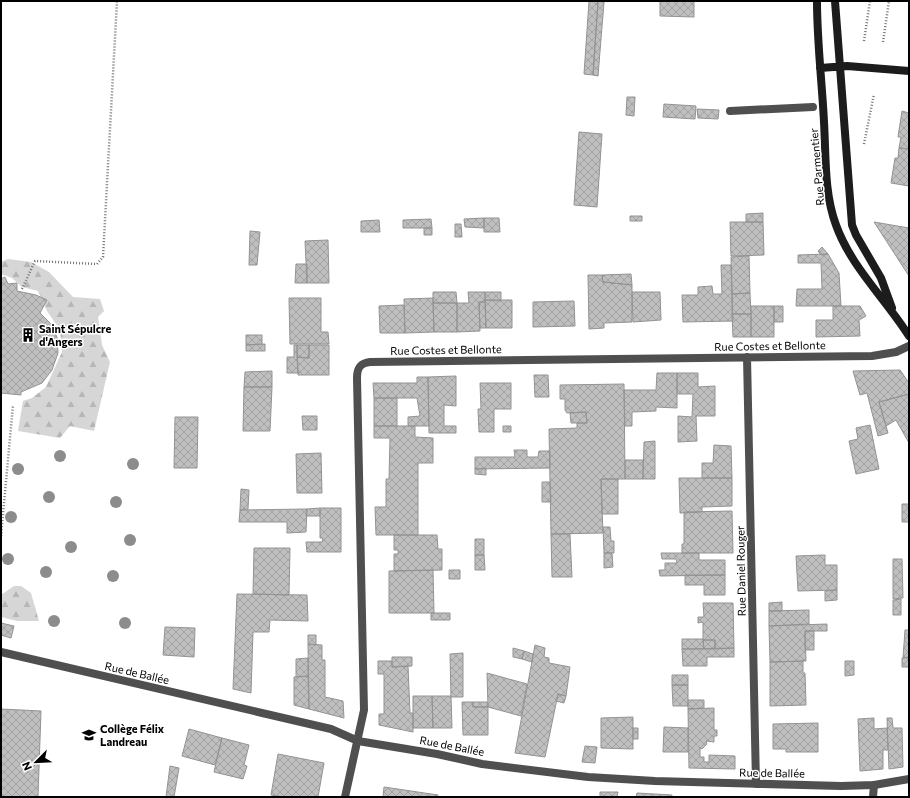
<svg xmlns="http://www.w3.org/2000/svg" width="910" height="798" viewBox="0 0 910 798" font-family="Commissioner,sans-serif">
	<defs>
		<pattern id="forest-firs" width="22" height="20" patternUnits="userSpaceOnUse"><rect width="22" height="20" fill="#d6d6d6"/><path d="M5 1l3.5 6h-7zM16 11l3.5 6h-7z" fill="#b6b6b6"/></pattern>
		<pattern id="building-cross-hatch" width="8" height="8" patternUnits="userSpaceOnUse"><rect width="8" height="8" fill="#bfbfbf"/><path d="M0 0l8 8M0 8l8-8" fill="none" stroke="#a2a2a2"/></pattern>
	</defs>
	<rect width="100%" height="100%" fill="#fff"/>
	<!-- forest -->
	<path fill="url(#forest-firs)" d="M8,259L31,262L49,272L73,297L100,299L104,311L98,317L102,345L110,362L94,431L70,426L60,438L18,431L23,401L32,398L46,387L62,352L60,330L47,311L38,291L22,287L12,278L1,274V262Z
		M14,586H21L31,593L39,621H17L1,617V595Z"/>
	<!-- building -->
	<path fill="url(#building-cross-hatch)" stroke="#939393" d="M589,1H598L593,75L584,74Z
		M598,1L604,2L598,76L593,75Z
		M660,1H694V17L660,16Z
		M627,97H635L634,116L626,115Z
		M664,104L696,106L695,119L663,117Z
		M697,109L719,110L718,119L698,118Z
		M902,111L909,113V149L899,148L901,137H898Z
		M579,132L602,134L597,207L574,205Z
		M899,148L909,149V186L891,183L895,158H898Z
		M763,213V222H746V214Z
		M630,216H642V221H630Z
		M484,218V228L465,227L464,219Z
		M484,218H499L500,232H484Z
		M431,219L432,228H403V220Z
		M379,220L380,232H361V221Z
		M730,222H763L764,255L731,256Z
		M874,222L909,228V276Z
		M455,224H461L462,237H455Z
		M424,228H432V235H424Z
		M250,231L260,232L257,265H249Z
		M328,240L329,283H307L305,241Z
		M822,247L828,254L821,255L818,251Z
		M828,254L839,273L841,306H796L797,289H822L821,263H798V255Z
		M749,256L750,293L732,294L731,257Z
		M296,264H307V283H295Z
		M721,265H731L733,321L683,322L682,295H698V287L712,286L713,294H722Z
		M631,274L632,285L603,282L602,275Z
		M588,275H602L603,282L632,285V322L604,323V328L589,329Z
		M5,277L8,284L17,283V291L36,295L47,300L40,313L50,323L57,337L58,353L52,370L42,383L21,392V395L1,393V279Z
		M433,292H456L457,303H433Z
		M468,292H485V302H479L480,331L457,332V303H469Z
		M485,292H501V301L485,300Z
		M632,292H660L661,320L633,322Z
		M750,293L751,314H732V294Z
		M289,298H321V332H328L329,344H290Z
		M433,298L434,332L405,333L404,299Z
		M485,300H512V328H486Z
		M574,301L575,326L533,327V302Z
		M479,302H485L486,328H480Z
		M433,303H457V332H434Z
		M404,305L405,333H380L379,306Z
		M751,306H774V337H751Z
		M774,306H783V322H774Z
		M833,306H860L866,316L859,320L860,336L816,337V320H833Z
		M732,314H751V337H733Z
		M246,335H262V344L246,345Z
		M265,344V351H246V345Z
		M294,345H297L298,373H287V357H294Z
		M297,345H309V358L297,357Z
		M309,345H329V375H298L297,357L309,358Z
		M900,370L909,383V394L879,402L888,433L878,436L867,393L860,395L853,371Z
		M272,371V387H244L245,372Z
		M657,373H677V408L656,407V411L632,412V426H625L624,390H656Z
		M677,373H698V387L715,386V416H696L697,441L678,442V416L692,417L693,394H677Z
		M534,375H548L549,397H535Z
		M456,376V406L444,405V426H456V433H429L428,377Z
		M417,377H428L429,426H408V417L420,416L417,398H374L373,383H417Z
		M480,383H511V409H494V432H479L478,409H481Z
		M624,384L625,479H601L603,533L551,534L549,429L577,428V423H587L586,412L567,413L565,410V399H560V385Z
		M244,387H272L270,431H243Z
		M909,394V443L896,420L886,426L879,402Z
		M374,398H397V426H374Z
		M586,412L587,423H571L570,413Z
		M302,416H317V430H303Z
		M175,417H198L197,468H174Z
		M870,425L879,469L856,474L849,441L858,439L856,428Z
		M374,426H415V437L433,438V463H418V535H376L375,507H386V479H389L390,438H374Z
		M503,426H511V432H503Z
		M655,441V479H643L644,442Z
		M714,445L731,446L732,478H702V463H713Z
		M514,450H527V457H538L539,451H550V468L475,469V457H515Z
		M321,453L322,493H297L296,454Z
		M625,460H643V479H625Z
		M486,468V475L475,474V469Z
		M679,478H732V506L702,507V512L680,513Z
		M601,479H618V514H602Z
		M542,482H550L551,502H542Z
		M241,489L249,490L248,509L240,510Z
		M902,504H909V522H902Z
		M320,508V516H306L307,509Z
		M320,508H341V552H307L306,542H322L323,538H320Z
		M307,509L306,532L287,533V522H239L240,510Z
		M732,511L733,553H682V544H684V512Z
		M603,527H610L611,541H614V553H604Z
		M551,534H570L572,577H552Z
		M394,535H437L438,549H442V570L394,571V554H398V550H394Z
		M475,539H484V555H475Z
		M254,548H290L289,595L253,594Z
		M604,553H612L613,567L604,568Z
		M661,553H699V560H725V575L660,576L659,570H665V563H677L676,559H662Z
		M475,555H484L485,570H475Z
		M825,555V565H837V590L798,591L796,556Z
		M893,559H902L903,598L893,599Z
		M433,570L434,613H389V571Z
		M449,570H460V579H449Z
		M685,575H725V595H704V585H685Z
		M837,590V600L825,601V591Z
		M237,594L307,595L308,621L270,620L269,632H253L251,693L233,689Z
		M901,599V615H893V600Z
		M782,602V611H769V603Z
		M703,603H733L734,648L715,649V640H703V622L698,623V617H704Z
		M809,610V624L769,626V611Z
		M431,613H450V620H431Z
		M1,623L14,626L11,638L1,635Z
		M827,624V631H805L806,661L770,662L769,626Z
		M165,627L195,628L194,657L163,655Z
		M905,630H909V657L903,658Z
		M805,631H814V650H805Z
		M308,635H316V645L308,644Z
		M682,639H703L704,649H682Z
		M703,640H715V649H704Z
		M308,644L322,645V660H325V697L343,701L344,718L309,709Z
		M535,645L545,648L544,657L549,658V663L570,667L566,696L558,694L545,757L515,753Z
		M513,648L524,651L522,659L513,657Z
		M734,648V657H707V666H683L682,649Z
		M524,651L533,654L532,662L522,659Z
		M463,653V697H451L450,654Z
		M392,657H412V666L392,667Z
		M909,657V667H902V658Z
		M308,658V676L296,677V659Z
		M378,661H392V667L408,666L410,713H413V732L379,725V714H384V674H378Z
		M803,661V673H805L806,705L770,706V662Z
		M845,661H854V675L845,676Z
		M487,673L527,684L521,716L488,707Z
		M672,675H688V685H672Z
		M308,676L309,709L294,705V677Z
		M672,685H688V706H673Z
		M558,694L566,696L564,703L556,701Z
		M413,696H432L433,728H413Z
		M432,696H451L452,728H433Z
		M688,700H704V708L688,709Z
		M462,702H473V707H488V735H463Z
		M473,702H487L488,707H473Z
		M714,708V730H717V736H714V742L706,741L707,744L702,749L700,748V757H704V762H709V755L735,756V769L689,768L688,709Z
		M1,709L41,711L38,797H1Z
		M633,717V749L601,748V718Z
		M874,718V729L887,728L888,750H883V769L860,771L858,719Z
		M887,718H892L893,728H902L903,767L889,769Z
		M818,723V752H786V749H773V724Z
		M664,727L688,728V752H663Z
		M633,728H638V739H633Z
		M189,729L222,738L215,765L182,756Z
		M222,738L249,745L244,765L247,766L243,779L214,772Z
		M585,746L597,747L595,763L582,762Z
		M278,754L324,763L318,797H284L271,795Z
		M170,766L179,768L174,797H166Z
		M384,787L438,795V797H383Z
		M600,792H618L617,797H600Z
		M637,793L672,795V797H636Z"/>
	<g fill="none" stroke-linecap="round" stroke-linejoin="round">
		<!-- path -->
		<path stroke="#717171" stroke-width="2.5" stroke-dasharray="1 2" stroke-linecap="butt" d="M864,41L870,1
			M883,42L889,1
			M864,144L874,94
			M22,289L35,261L97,264L103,257L117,1
			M1,536L13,405"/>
		<!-- lane -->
		<path stroke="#4f4f4f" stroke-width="8" d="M730,111L813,107
			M873,797L874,785"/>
		<!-- street -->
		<path stroke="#4f4f4f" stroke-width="8" d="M747,357L756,784
			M1,652L331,729L358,741L437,754L482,764L588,777L655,781L841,786L874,785L909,779
			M345,797L364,710L357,378C357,368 360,363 370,362L872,356L896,352L909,346"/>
		<!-- secondary -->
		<path stroke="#1c1c1c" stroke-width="8" d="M817,1C817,42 822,82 824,122C826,156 824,193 836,225C851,267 885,298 909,336
			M835,1L852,225L856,235L881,278L892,308
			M820,68L847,66L909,71"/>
	</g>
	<!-- trees -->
	<g fill="#8c8c8c">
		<circle cx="60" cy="456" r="6"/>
		<circle cx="133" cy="464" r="6"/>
		<circle cx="18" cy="469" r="6"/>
		<circle cx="49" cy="497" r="6"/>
		<circle cx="116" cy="502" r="6"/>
		<circle cx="11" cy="517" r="6"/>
		<circle cx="130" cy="540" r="6"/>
		<circle cx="71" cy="547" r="6"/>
		<circle cx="8" cy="559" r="6"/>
		<circle cx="46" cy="572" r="6"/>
		<circle cx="113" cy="576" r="6"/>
		<circle cx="54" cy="621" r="6"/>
		<circle cx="125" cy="623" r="6"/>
	</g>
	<!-- icons -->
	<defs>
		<symbol id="building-bare" viewBox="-9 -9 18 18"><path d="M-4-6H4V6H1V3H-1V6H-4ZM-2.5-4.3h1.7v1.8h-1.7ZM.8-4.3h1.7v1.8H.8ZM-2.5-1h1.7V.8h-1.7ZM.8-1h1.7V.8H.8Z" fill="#000" stroke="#fff" stroke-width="2.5" paint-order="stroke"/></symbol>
		<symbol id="school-bare" viewBox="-9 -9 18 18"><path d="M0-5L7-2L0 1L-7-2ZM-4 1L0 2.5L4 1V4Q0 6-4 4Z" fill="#000" stroke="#fff" stroke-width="2.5" paint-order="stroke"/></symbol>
	</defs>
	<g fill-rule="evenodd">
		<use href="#building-bare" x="18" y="325" width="20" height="20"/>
		<use href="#school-bare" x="79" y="725" width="20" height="20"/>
	</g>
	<g text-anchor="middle" stroke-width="3" stroke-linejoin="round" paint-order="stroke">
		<!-- street labels -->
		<g font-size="11" fill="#000" stroke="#fff">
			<text transform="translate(817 167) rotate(-95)" y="4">Rue Parmentier</text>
			<text transform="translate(770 346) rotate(-1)" y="4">Rue Costes et Bellonte</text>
			<text transform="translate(446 350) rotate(-1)" y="4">Rue Costes et Bellonte</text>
			<text transform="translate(741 571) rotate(-91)" y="4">Rue Daniel Rouger</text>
			<text transform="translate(137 673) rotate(13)" y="4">Rue de Ballée</text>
			<text transform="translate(452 746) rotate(11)" y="4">Rue de Ballée</text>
			<text transform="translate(772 773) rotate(1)" y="4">Rue de Ballée</text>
		</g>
		<!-- poi labels -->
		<g font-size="11" font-weight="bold" fill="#000" stroke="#fff" text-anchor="start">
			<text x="39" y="333">Saint Sépulcre<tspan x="39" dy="13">d'Angers</tspan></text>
			<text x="100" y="733">Collège Félix<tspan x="100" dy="13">Landreau</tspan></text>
		</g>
	</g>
	<!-- border -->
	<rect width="910" height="798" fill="none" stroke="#000000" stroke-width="4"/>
	<!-- north arrow -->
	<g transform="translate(36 762) rotate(246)" stroke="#ffffff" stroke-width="3" paint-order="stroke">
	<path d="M0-3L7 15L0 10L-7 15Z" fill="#000000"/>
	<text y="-6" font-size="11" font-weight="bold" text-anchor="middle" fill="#000000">N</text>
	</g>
</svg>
